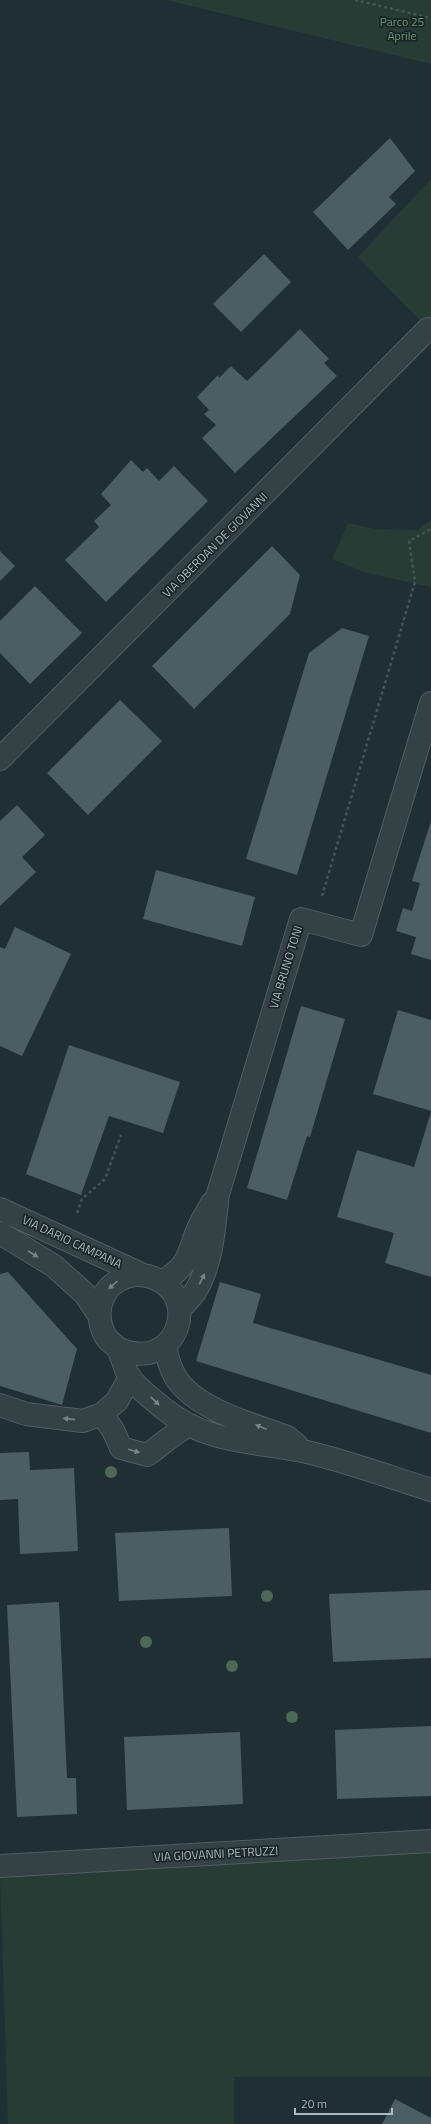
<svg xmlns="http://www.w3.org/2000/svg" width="431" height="2124" viewBox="0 0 431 2124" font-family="'Titillium Web',sans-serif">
	<rect width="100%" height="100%" fill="#202f34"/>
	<!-- green -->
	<path fill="#283c35" d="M166,0H431V64Z
		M431,179V332L358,257Z
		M431,520V587L367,573L332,559L348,523L375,529L417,530Z
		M431,1852V2077H234V2124H8L0,1876Z"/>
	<!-- building -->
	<path fill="#4c5d63" d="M390,138L415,171L389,197L396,204L348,250L313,212Z
		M264,254L291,282L241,332L213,304Z
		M300,329L329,359L324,363L337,376L235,473L202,438L216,425L204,414L209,410L197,397L218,375L219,378L231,366L247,381Z
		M131,460L143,472L147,468L159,481L174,466L208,501L106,602L65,560L99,527L94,521L111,505L101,494Z
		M272,546L300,575L290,614L194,709L152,666Z
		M0,551L15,566L0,581Z
		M35,586L82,633L30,684L0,653V621Z
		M342,628L369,636L297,875L246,859L309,653Z
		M120,700L162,741L88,815L47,773Z
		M17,805L45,835L22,857L36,872L0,906V821Z
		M431,821V960L411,954L416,937L396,931L403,908L412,911L420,883L412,881Z
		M156,870L255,897L242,946L143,919Z
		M15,927L71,954L22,1056L0,1046V947L5,949Z
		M301,1006L345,1019L310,1137L307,1136L287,1200L247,1188Z
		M398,1010L431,1020V1111L373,1094Z
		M69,1045L180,1082L163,1133L109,1116L81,1195L26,1174Z
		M431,1112V1277L385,1263L394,1233L337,1217L357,1150L414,1167Z
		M8,1272L77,1349L62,1405L0,1386V1274Z
		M220,1282L261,1294L253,1323L431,1375V1433L196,1361Z
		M29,1452L30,1470L74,1468L78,1551L20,1554L18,1499L0,1500V1453Z
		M229,1528L232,1596L119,1601L115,1533Z
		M431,1590V1658L333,1662L329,1594Z
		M59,1602L67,1778H76L77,1814L17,1817L7,1605Z
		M431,1726V1796L337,1799L335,1730Z
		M240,1732L243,1804L127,1810L124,1737Z
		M395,2099L431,2118V2124H382Z"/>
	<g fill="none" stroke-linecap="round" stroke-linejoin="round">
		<defs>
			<path id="street" d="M0,759L428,329
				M0,1209L143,1275
				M0,1233L54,1266L85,1294L99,1315
				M162,1282C188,1266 187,1258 197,1231C201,1221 207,1212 212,1203
				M179,1310C184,1304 191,1298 195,1292C213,1263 214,1226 218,1194L301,919L361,935L431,703
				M165,1346C167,1357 170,1368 176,1378C197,1410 252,1424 287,1437L297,1445
				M117,1348C175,1375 202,1299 156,1279C144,1273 129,1274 118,1281C98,1292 95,1319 106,1337C109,1342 114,1344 117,1348C123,1356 124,1368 129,1376C135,1386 153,1400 163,1408C206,1444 256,1441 307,1452C349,1462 390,1477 431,1490
				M0,1405L26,1414L83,1421L102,1414L117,1401L130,1377
				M102,1414L113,1430L121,1448L147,1455C162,1445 173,1433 190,1425
				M0,1866L431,1841"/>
		</defs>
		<!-- street casing -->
		<use href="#street" stroke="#515e63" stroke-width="24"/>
		<!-- path -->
		<path stroke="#445753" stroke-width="2.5" stroke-dasharray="3 3" stroke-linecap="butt" d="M355,0L431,18
			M322,896L415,582L409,541L431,529
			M77,1213L82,1199L105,1179L121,1135"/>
		<!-- street -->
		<use href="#street" stroke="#344145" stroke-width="22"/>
	</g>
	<!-- trees -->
	<g fill="#4d6854">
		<circle cx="111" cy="1472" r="6"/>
		<circle cx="267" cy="1596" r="6"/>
		<circle cx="146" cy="1642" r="6"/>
		<circle cx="232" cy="1666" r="6"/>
		<circle cx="292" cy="1717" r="6"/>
	</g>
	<!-- one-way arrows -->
	<defs><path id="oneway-solid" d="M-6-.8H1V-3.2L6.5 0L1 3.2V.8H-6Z"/></defs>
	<g fill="#77858a">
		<use href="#oneway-solid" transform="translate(33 1254) rotate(32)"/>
		<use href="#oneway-solid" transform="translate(202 1279) rotate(-63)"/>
		<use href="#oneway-solid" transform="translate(113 1285) rotate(138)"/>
		<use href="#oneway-solid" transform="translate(155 1401) rotate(44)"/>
		<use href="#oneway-solid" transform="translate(69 1419) rotate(-174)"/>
		<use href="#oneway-solid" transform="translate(261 1427) rotate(-158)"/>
		<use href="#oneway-solid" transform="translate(134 1451) rotate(16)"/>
	</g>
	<g text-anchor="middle" stroke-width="3.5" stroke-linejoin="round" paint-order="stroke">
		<!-- park labels -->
		<g font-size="12" fill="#72966f" stroke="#192529">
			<text x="402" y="26">Parco 25<tspan x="402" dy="14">Aprile</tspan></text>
		</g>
		<!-- street labels -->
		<g font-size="12" fill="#aebcc2" stroke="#192529">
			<text transform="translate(215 545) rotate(-45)" y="4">VIA OBERDAN DE GIOVANNI</text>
			<text transform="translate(286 967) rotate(-73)" y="4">VIA BRUNO TONI</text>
			<text transform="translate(72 1242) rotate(25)" y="4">VIA DARIO CAMPANA</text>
			<text transform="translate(216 1854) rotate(-3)" y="4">VIA GIOVANNI PETRUZZI</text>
		</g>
	</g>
	<!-- scale -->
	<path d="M295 2108v6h97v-6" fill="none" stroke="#aebcc2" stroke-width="2"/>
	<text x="301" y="2108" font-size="12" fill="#aebcc2" stroke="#192529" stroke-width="3" paint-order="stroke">20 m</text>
</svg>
